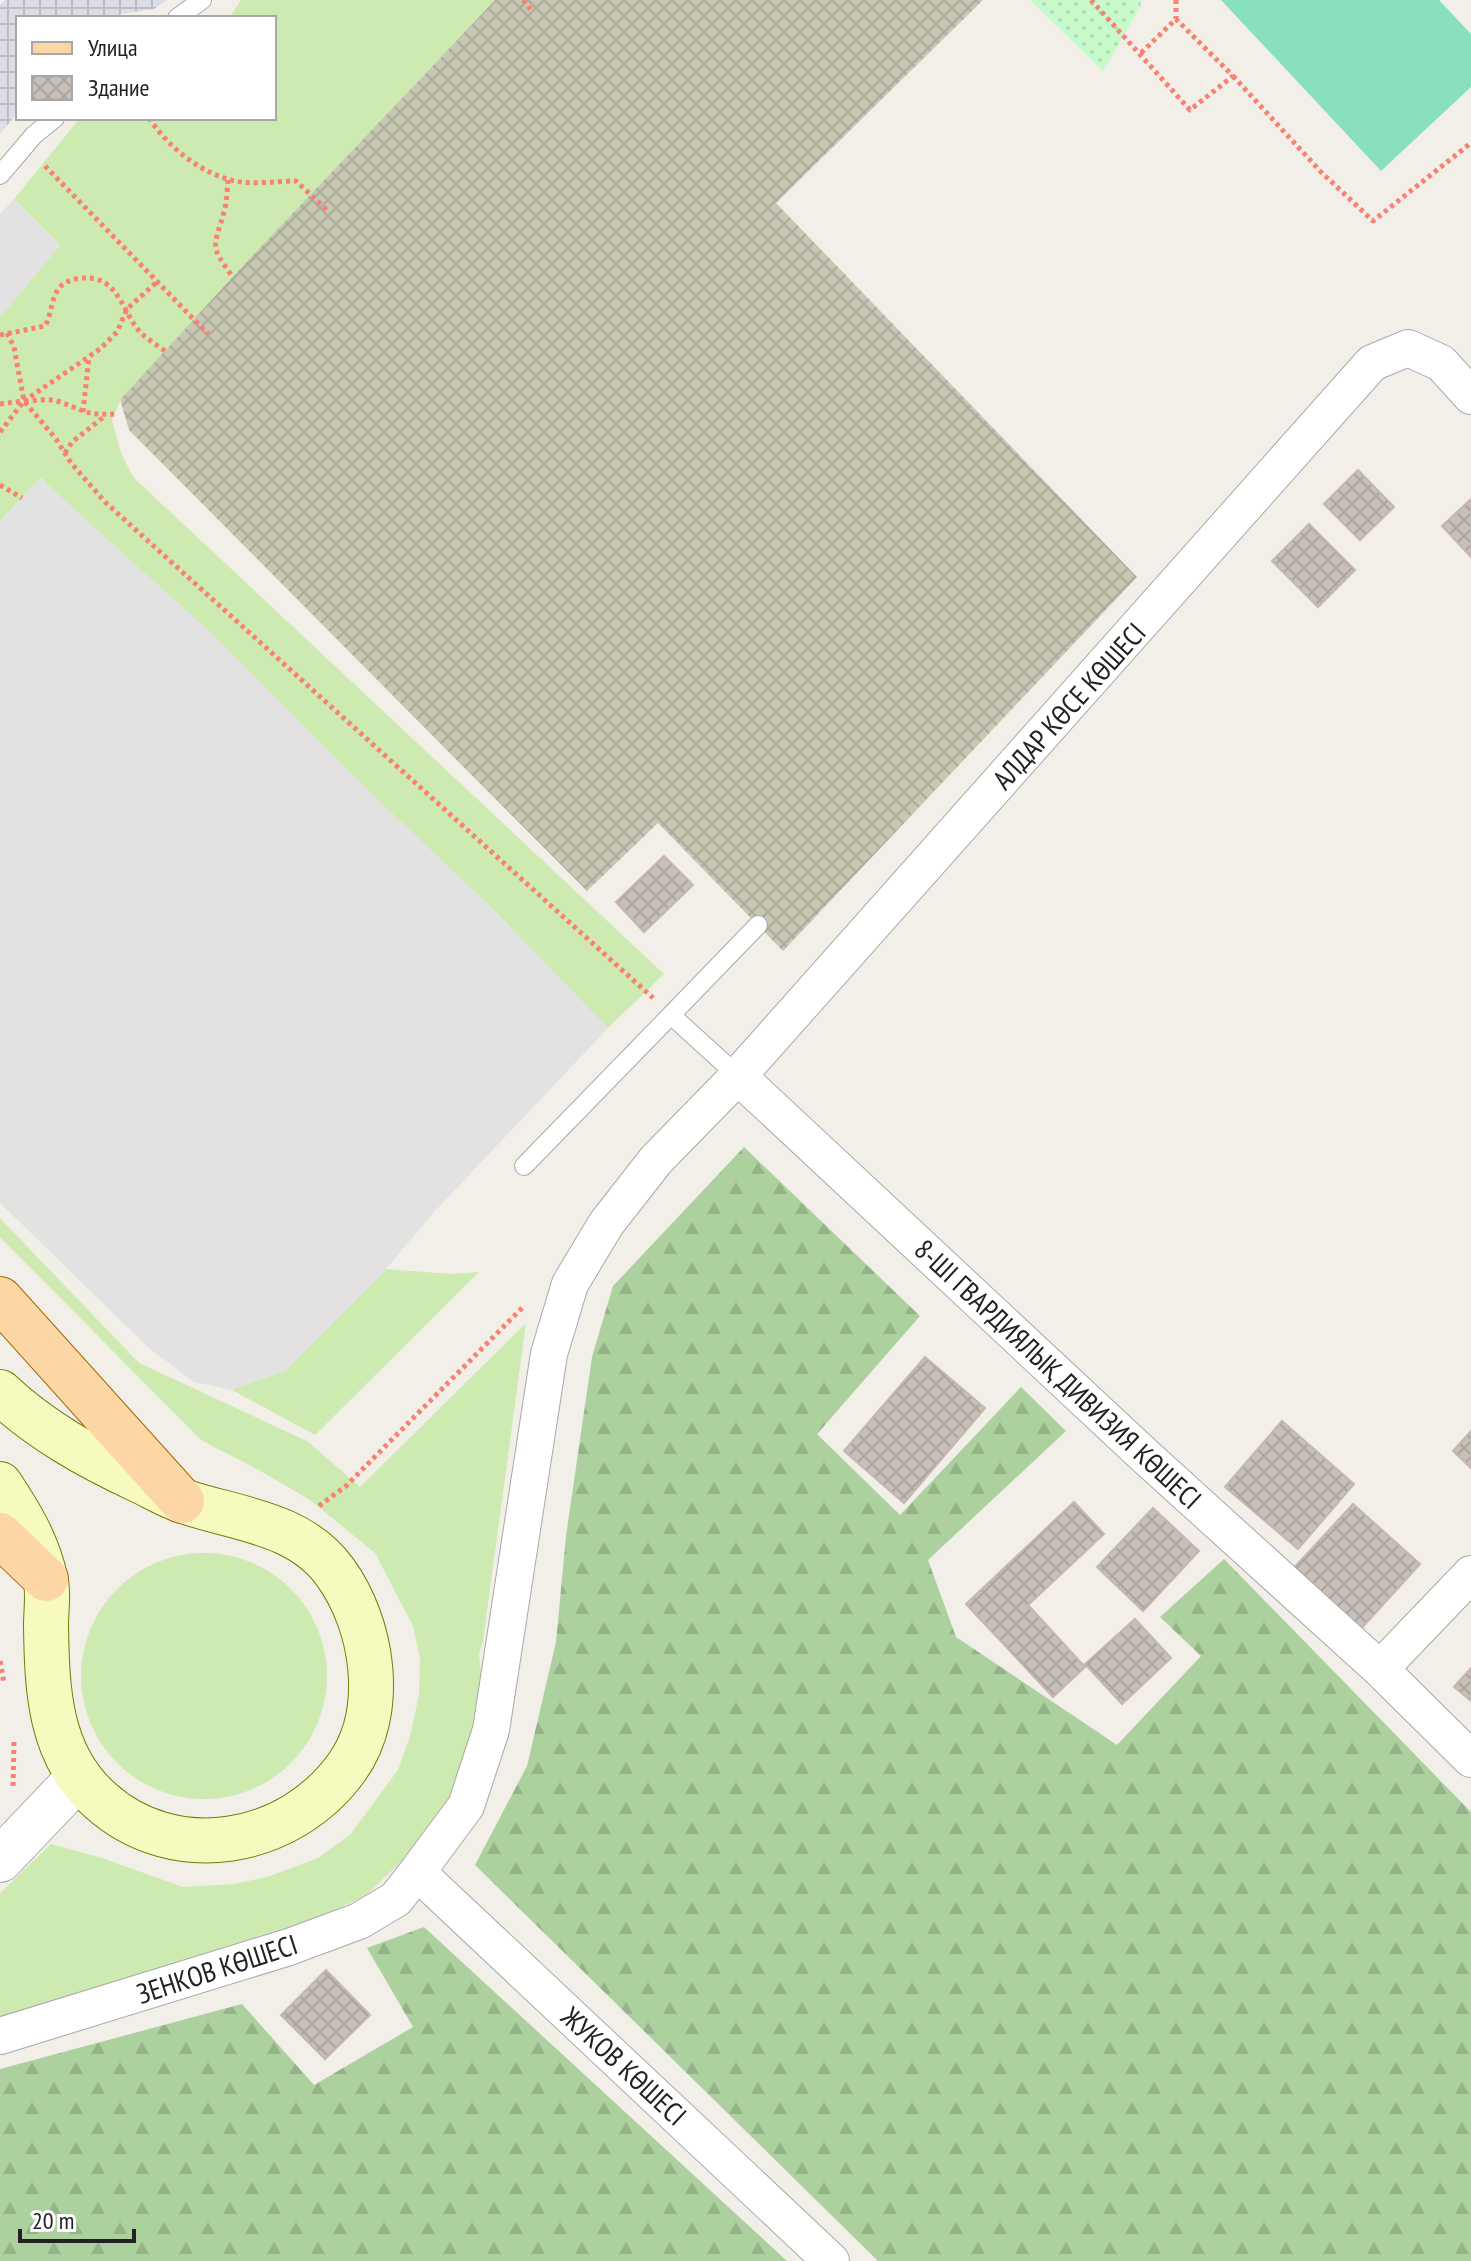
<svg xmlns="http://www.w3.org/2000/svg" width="1471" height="2261" viewBox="0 0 1471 2261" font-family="'PT Sans Narrow',sans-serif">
	<defs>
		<pattern id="construction-cross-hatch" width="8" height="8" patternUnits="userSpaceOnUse" patternTransform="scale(2)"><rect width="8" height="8" fill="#c7c7b4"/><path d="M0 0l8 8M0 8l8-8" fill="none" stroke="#abab9a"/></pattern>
		<pattern id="forest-firs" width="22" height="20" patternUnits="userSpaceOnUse" patternTransform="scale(2)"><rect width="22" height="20" fill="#add19e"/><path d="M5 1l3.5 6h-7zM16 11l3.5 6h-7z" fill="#95b388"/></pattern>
		<pattern id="park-dots" width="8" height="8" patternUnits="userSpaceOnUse" patternTransform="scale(2)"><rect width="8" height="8" fill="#c8facc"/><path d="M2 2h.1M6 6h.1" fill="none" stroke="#acd6af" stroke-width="1.8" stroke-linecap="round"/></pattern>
		<pattern id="plaza-grid" width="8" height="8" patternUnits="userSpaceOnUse" patternTransform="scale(2)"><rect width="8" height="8" fill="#dddde8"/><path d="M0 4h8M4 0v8" fill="none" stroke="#bdbdc7"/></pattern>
		<pattern id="building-cross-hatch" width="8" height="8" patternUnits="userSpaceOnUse" patternTransform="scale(2)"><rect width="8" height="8" fill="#c7bfb8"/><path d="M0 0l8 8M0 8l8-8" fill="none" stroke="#aba49e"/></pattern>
	</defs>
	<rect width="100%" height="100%" fill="#f2efe9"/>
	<!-- construction -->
	<path fill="url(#construction-cross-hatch)" d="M495,0H983L776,203L1137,577L783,951L658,823L587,891L129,430L120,399L248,260Z"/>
	<!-- grass -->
	<path fill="#cdebb0" d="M241,0H495L248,260L121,399L112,420L121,453L133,477L664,974L608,1028L41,478L0,521V317L60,245L14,199L80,118H274V18H229Z
		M0,1218L139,1363L307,1441L360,1487L526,1323L483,1641L479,1654L483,1691L469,1748L445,1820L365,1896L237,1954L0,2038V1893L51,1844L102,1858L183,1887L234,1884L267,1877L318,1858L350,1835L398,1770L410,1736L419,1695L420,1659L413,1626L375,1553L310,1500L257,1469L201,1440L0,1237Z
		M386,1269L451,1274L479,1272L315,1435L232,1390L286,1370Z
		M81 1676a123 123 0 1 1 246 0a123 123 0 1 1-246 0Z"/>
	<!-- forest -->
	<path fill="url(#forest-firs)" d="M744,1147L920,1316L817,1434L900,1515L1021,1387L1066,1431L928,1560L956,1637L1117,1745L1201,1656L1160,1617L1224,1559L1471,1812V2261H878L475,1865L527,1766L556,1642L566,1536L592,1357L613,1286Z
		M424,1927L787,2261H0V2069L242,2004L314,2085L413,2027L367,1948Z"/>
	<!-- park -->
	<path fill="url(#park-dots)" d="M1030,0H1140L1141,6L1103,71Z"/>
	<!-- pitch -->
	<path fill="#88e0be" d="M1221,0H1439L1471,34V87L1381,171Z"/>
	<!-- parking -->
	<path fill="#e2e2e2" d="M14,199L60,245L0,317V214Z
		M40,478L209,631L346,769L493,909L608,1028L434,1212L386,1269L286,1370L232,1390L194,1382L150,1349L0,1203V521Z"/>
	<!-- plaza -->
	<path fill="url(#plaza-grid)" d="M5,0H167L154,9L121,14L117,18H18V112L0,134V5Z"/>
	<!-- building -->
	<path fill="url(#building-cross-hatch)" stroke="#c4b6ab" stroke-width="2" d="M1358,470L1394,507L1360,540L1324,504Z
		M1471,499V557L1442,526Z
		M1309,524L1355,570L1318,607L1272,561Z
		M664,856L693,885L644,932L616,902Z
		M925,1357L985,1408L904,1503L844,1451Z
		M1282,1421L1354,1484L1298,1549L1225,1487Z
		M1471,1431V1468L1453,1451Z
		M1074,1502L1104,1534L1028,1605L1085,1667L1053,1697L966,1604Z
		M1353,1504L1420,1564L1358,1632L1291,1571Z
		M1153,1508L1199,1551L1143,1611L1097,1567Z
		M1135,1619L1171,1658L1122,1704L1085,1664Z
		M1471,1668V1701L1454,1687Z
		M326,1970L370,2015L325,2059L281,2015Z"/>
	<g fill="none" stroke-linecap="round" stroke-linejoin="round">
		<defs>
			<path id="service" d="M177,18L202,0
				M0,175L34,135L55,118
				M738,1076L671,1015L758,925
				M524,1166L671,1015"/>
			<path id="minor" d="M738,1076L1144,1455L1380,1669L1471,1759
				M1380,1669L1471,1574
				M417,1872L831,2261
				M0,2036L289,1947L359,1921L396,1899L417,1872L466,1806L491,1730L549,1354L570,1284L606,1224L656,1160L738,1076L1372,363L1408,348L1441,363L1471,396"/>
			<path id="tertiary" d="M0,1860L79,1777"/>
			<path id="secondary" d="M0,1392C40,1430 89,1457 138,1480C153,1487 168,1496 183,1501C235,1519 299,1522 335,1572C373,1624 387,1711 347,1767C290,1847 174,1867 100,1800C49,1755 47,1689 46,1626C46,1610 49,1592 45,1577C37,1542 20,1514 0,1484"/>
			<path id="primary" d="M0,1299L182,1501
				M0,1535L46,1579"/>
		</defs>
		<!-- service casing -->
		<use href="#service" stroke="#a9a9a9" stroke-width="20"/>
		<!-- minor casing -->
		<use href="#minor" stroke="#a9a9a9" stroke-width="38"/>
		<!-- tertiary casing -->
		<use href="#tertiary" stroke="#a9a9a9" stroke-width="46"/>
		<!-- secondary casing -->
		<use href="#secondary" stroke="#707d05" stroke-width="46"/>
		<!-- primary casing -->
		<use href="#primary" stroke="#a06b00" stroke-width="46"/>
		<!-- path -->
		<path stroke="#fa8072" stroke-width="5" stroke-dasharray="4 4" stroke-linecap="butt" d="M523,0L531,10
			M1091,0L1190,110L1233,76L1176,19L1140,54
			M1176,0V19
			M1233,76L1321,172L1373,221L1471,143
			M149,118C167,145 195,169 227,179C247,186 275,181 296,181L329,212
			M45,166L208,334
			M228,180C227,190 227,202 224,212C214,248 209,244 232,276
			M7,333L14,347L24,401L56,439L71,463L105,502L653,998
			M0,335L45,326C52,314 51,296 61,286C67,280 78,278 85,278C119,277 122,312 140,332C147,339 157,345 165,351
			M0,404L24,401L100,349L117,332L127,309L158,281
			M83,412L89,357
			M0,432L24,401C34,401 48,398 57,401C82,409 85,416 114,414
			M65,453L72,442L105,416
			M0,485L22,498
			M319,1506L346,1486L524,1306
			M0,1661L4,1683
			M13,1786L14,1741"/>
		<!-- service -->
		<use href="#service" stroke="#fff" stroke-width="18"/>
		<!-- minor -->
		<use href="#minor" stroke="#fff" stroke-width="36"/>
		<!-- tertiary -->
		<use href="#tertiary" stroke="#fff" stroke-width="44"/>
		<!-- secondary -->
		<use href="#secondary" stroke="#f7fabf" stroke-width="44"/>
		<!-- primary -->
		<use href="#primary" stroke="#fcd6a4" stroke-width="44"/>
	</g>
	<g text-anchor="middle" stroke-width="6" stroke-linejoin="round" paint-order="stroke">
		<!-- street labels -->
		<g font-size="28" fill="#222" stroke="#fff">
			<text transform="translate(1069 706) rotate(-48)" y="10">АЛДАР КӨСЕ КӨШЕСІ</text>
			<text transform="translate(1058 1374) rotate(43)" y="10">8-ШІ ГВАРДИЯЛЫҚ ДИВИЗИЯ КӨШЕСІ</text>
			<text transform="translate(217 1969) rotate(-18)" y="10">ЗЕНКОВ КӨШЕСІ</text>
			<text transform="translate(624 2066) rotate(43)" y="10">ЖУКОВ КӨШЕСІ</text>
		</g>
	</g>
	<!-- legend -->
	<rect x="16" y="16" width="260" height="104" fill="#ffffff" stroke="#a7a7a7" stroke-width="2"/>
	<rect x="32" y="42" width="40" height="12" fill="#fcd6a4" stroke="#a7a7a7" stroke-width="2"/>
	<text x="88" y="56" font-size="24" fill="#222222">Улица</text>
	<rect x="32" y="76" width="40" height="24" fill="url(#building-cross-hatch)" stroke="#a7a7a7" stroke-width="2"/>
	<text x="88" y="96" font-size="24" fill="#222222">Здание</text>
	<!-- scale -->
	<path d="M20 2229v12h114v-12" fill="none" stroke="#222222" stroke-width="4"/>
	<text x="32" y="2229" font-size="24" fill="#222222" stroke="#ffffff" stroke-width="6" paint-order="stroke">20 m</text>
</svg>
